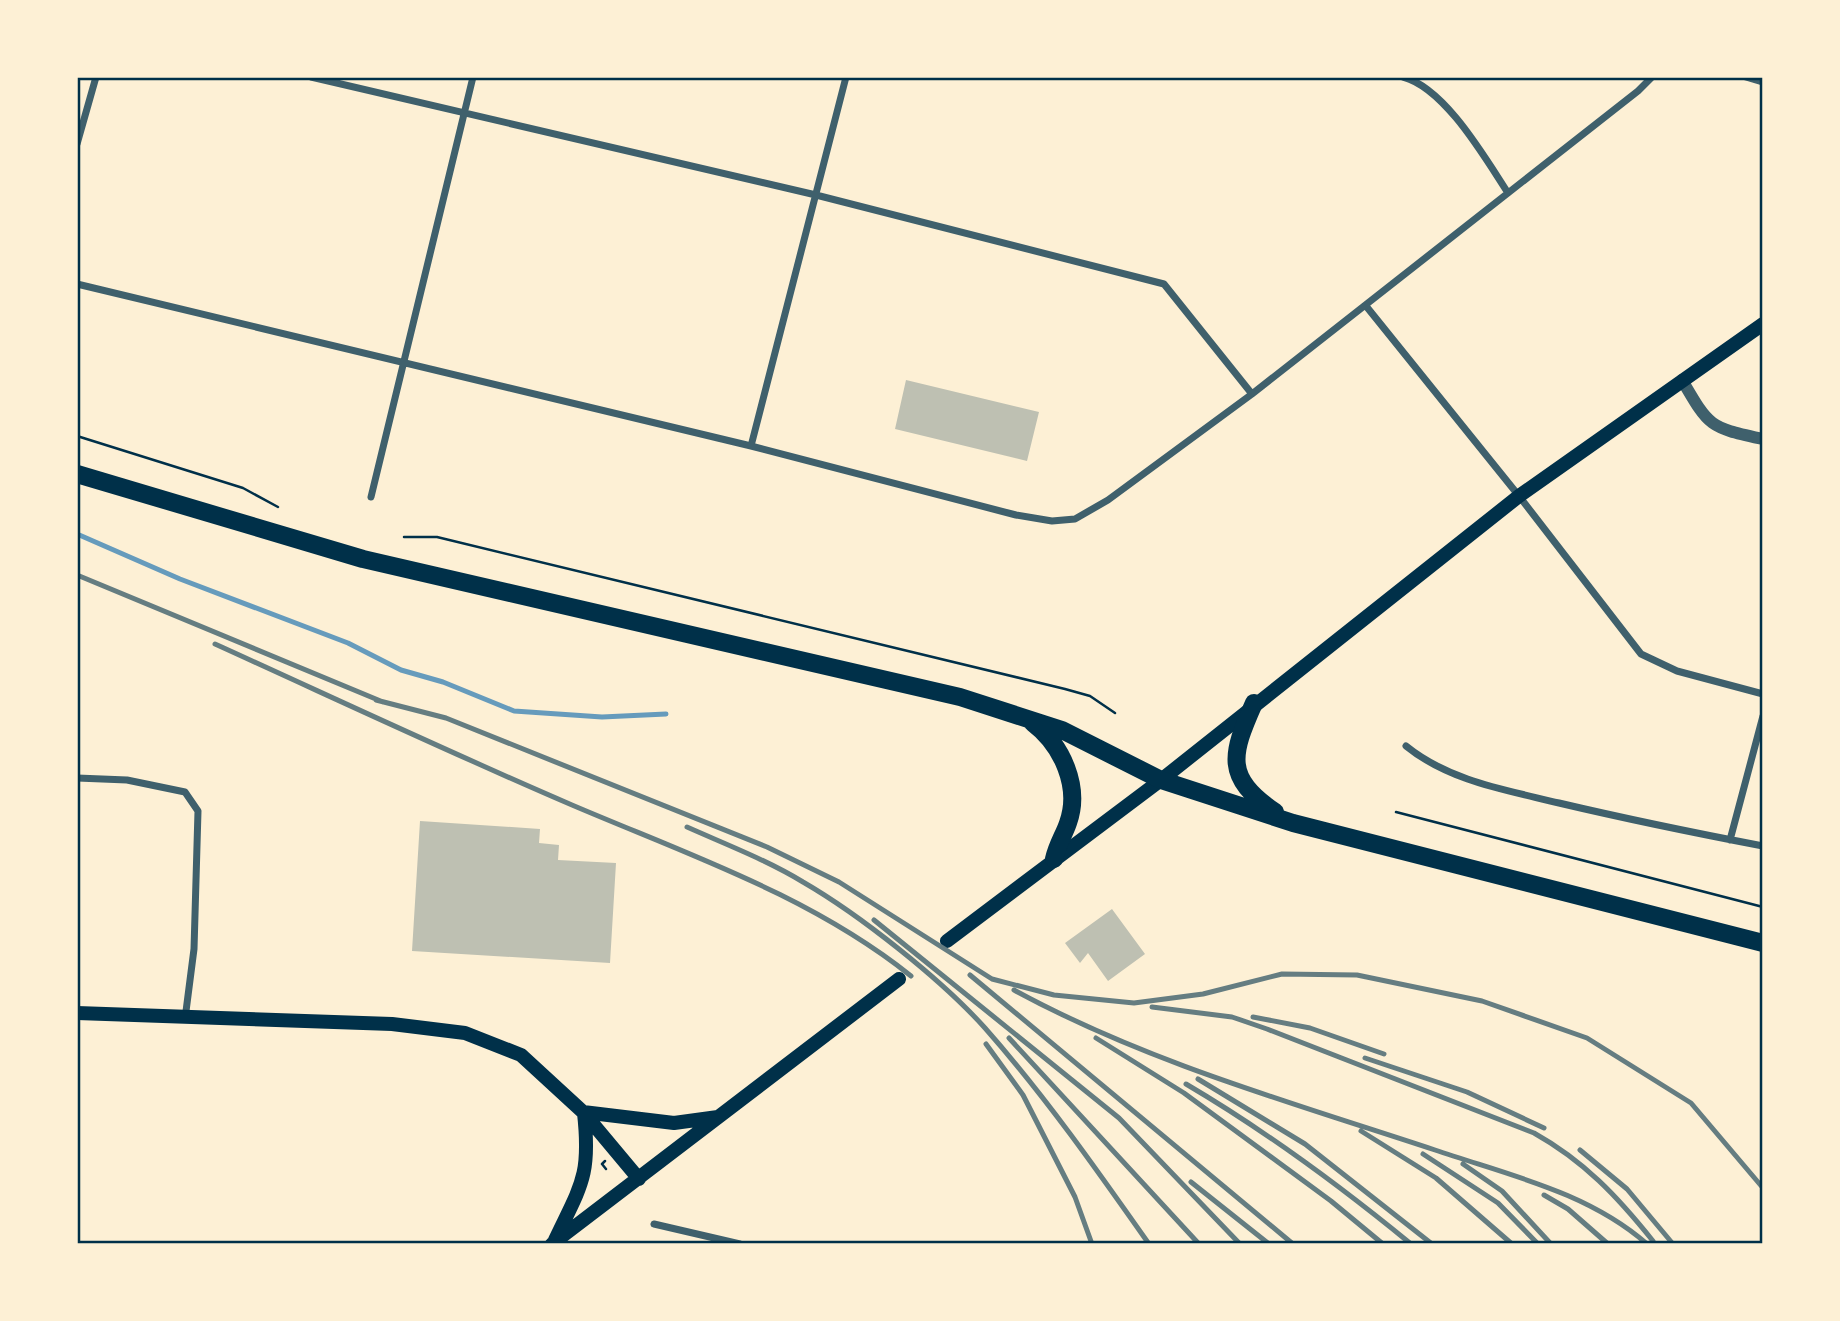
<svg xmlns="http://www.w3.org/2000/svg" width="1840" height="1321" viewBox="0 0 1840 1321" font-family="Arial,sans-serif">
	<rect width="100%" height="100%" fill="#fdf0d5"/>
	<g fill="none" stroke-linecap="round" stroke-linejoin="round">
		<!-- stream -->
		<path stroke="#669bbc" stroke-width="5" d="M77,534L180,579L348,643L401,670L443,682L514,711L602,717L666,714"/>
	</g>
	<!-- building -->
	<path fill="#bec0b2" d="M906,380L1039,412L1027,461L895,429Z
		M420,821L540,829L539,843L559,845L558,860L616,863L610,963L412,951Z
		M1112,909L1145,954L1108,981L1088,953L1080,963L1065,943Z"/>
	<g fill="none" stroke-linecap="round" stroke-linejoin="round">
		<!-- path -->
		<path stroke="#003049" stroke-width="2.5" d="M77,436L243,488L278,507
			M404,537H437L1065,689L1090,696L1115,713
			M1396,812L1763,907
			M605,1161L602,1164L606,1169"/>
		<!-- service -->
		<path stroke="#3f606c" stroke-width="5" d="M1743,77L1763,83"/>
		<!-- minor -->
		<path stroke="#3f606c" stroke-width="7" d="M311,77L816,195L1164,284L1252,394
			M1403,77C1445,88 1485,158 1508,193
			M77,144L96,77
			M77,284L751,446L1016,515L1052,521L1075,519L1108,500L1252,394L1638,91L1652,77
			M1366,306L1519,496L1641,654L1677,671L1763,694
			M751,446L846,77
			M371,497L473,77
			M1406,746C1449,781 1506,790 1559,803C1627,819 1695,833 1763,846
			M77,778L127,780L185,792L198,811L194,949L185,1019
			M1730,840L1763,716
			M654,1224L740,1244"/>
		<!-- tertiary -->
		<path stroke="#3f606c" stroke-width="12" d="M1682,380C1710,428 1709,427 1763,439"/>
		<!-- secondary -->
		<path stroke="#003049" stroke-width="14" d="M947,941L1161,780L1519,496L1763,324
			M77,1013L392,1024L465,1033L521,1055L583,1112L639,1179
			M583,1112L674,1123L718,1117
			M555,1240C581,1185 591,1176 584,1113
			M552,1244L899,979"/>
		<!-- trunk -->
		<path stroke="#003049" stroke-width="18" d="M77,474L363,559L960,697L1062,730L1161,780L1293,823L1763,943
			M1254,703C1231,755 1224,777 1275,812
			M1033,723C1062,745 1081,787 1068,823C1064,835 1057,845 1054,859"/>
		<!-- rail -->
		<path stroke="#657d81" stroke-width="5" d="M77,575L383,702
			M215,644C334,698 453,754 572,805C689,855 811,896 911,976
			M376,700L446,718L767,847L839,882L992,979L1054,995L1134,1003L1203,994L1282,974L1357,975L1482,1001L1587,1038L1691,1103L1763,1188
			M687,827C725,844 767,860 803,882C860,915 941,979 985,1028C1045,1096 1097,1170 1149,1244
			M874,920L1119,1118L1240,1244
			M970,975L1293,1244
			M1014,990C1146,1062 1293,1103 1435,1150C1508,1175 1588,1192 1647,1244
			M1152,1007L1232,1017L1267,1029L1534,1133C1584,1161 1617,1196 1653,1241
			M1253,1017L1310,1028L1384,1054
			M1009,1038L1199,1244
			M1096,1038L1184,1093L1331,1201L1383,1244
			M986,1044L1023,1095L1075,1197L1092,1244
			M1365,1058L1467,1092L1544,1128
			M1198,1079L1305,1144L1432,1244
			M1186,1084C1266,1131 1339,1185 1411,1244
			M1361,1131L1436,1178L1512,1244
			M1580,1150L1627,1189L1673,1244
			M1423,1154L1498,1203L1538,1244
			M1463,1164L1502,1191L1551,1244
			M1191,1182L1269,1244
			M1544,1195L1568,1209L1608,1244"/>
	</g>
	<!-- border -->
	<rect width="1840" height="1321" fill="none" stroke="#fdf0d5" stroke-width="158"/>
	<rect x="79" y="79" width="1682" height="1163" fill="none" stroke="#003049" stroke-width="2.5"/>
</svg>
